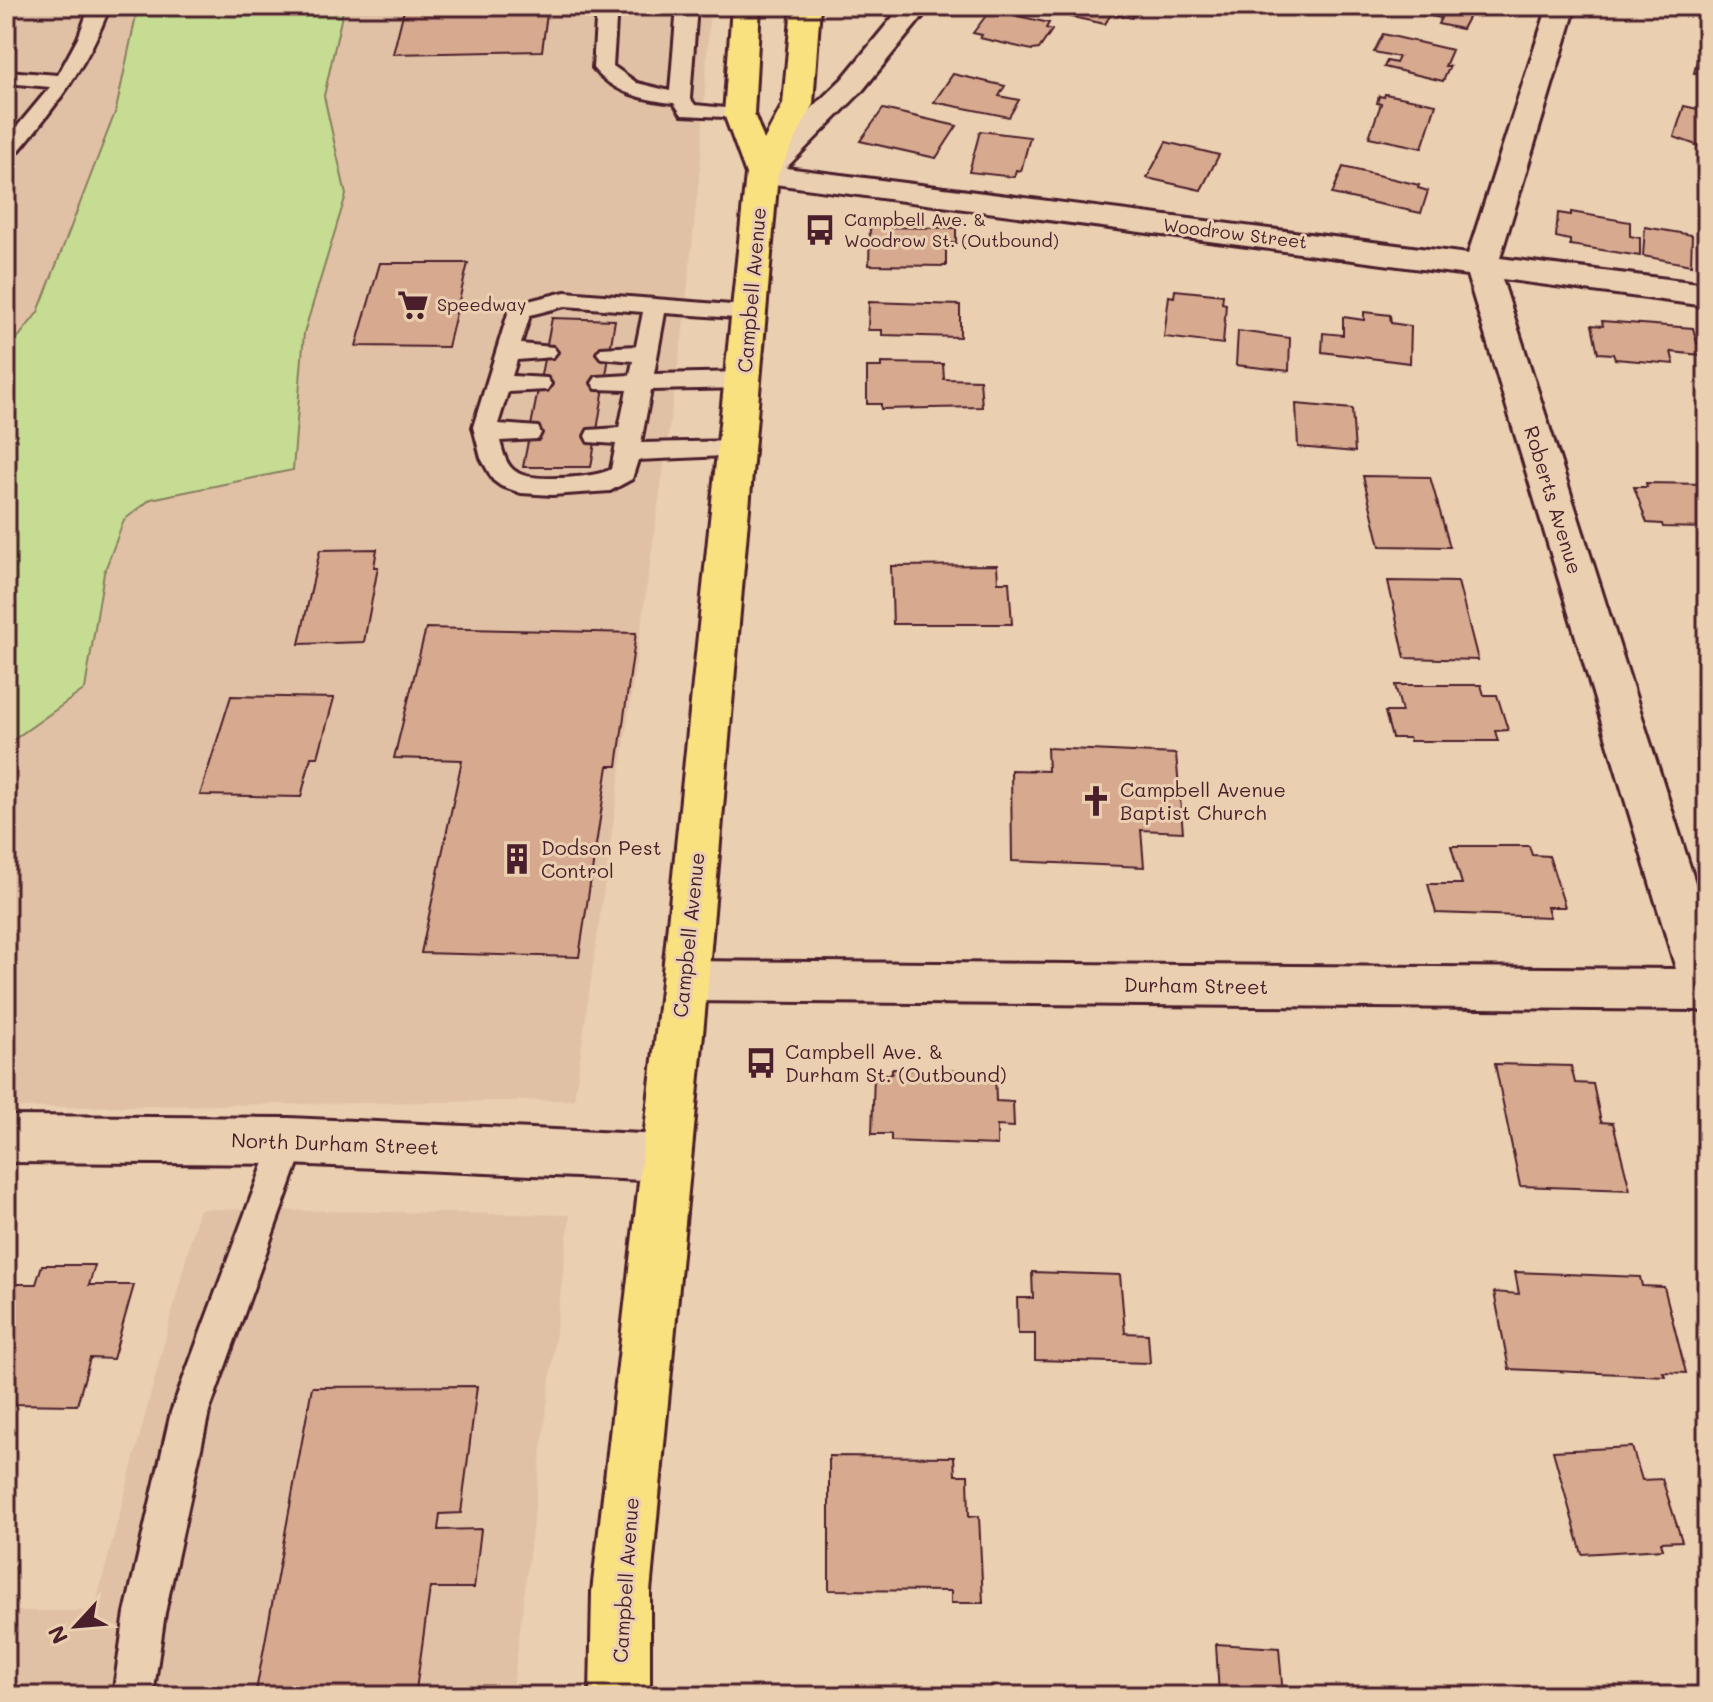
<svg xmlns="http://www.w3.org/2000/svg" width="1713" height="1702" viewBox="0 0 1713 1702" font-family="Mali,sans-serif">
	<rect width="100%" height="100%" fill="#eacfb1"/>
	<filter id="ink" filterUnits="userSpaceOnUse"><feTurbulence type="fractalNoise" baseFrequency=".0125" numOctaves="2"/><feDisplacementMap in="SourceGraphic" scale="16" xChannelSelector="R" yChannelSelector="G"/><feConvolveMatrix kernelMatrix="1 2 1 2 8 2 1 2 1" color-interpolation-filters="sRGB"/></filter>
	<g filter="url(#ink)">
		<!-- built -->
		<path fill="#e1c1a5" d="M6,6H138L116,110L38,312L6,353Z
			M344,6H710L701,157L684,323L574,1100L6,1108V745L85,689L104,573L124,520L151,499L293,470L304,333L346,195L324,96Z
			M199,1209L570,1215L512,1696H6V1611H94Z"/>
		<!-- green -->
		<path fill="#c5dc92" stroke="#887e5e" stroke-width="2" d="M138,6H344L324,96L346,195L304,333L293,470L151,499L124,520L104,573L85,689L6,745V353L38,312L116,110Z"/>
		<!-- building -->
		<path fill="#d7aa8f" stroke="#4a1f2b" stroke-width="2" d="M405,6H548L542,51L393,54Z
			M1059,6H1099L1110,10L1112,7L1136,12L1132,18L1111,14L1105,24L1054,13Z
			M1425,6H1473L1472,8L1479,10L1477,16L1470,14L1462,29L1438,24L1441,18L1421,14Z
			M1649,6H1706L1705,18Z
			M1000,12L1049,23L1046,28L1052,30L1039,49L1032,50L980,38L982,35L973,33L988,13L997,15Z
			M1383,34L1452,50L1445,66H1450L1443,81L1384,67L1387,61L1396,63L1399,57L1374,52Z
			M1699,53L1707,55V78L1706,75L1694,73Z
			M953,74L1005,86L999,96L1019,100L1009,117L934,102Z
			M1385,94L1436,104L1422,148L1369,137L1381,104L1377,103L1379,96L1384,97Z
			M1684,106L1707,111V149L1674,137Z
			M883,109L957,126L936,158L860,141Z
			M980,131L1030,137L1021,171L1016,170L1014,177L969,172Z
			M1166,142L1219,155L1201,190L1147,178Z
			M1343,167L1419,185L1418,188L1428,191L1421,213L1332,194Z
			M1571,212L1630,222V236L1640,238V256L1570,245V240L1556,237L1558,213L1571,215Z
			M870,227L956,228V243H946V266L869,265Z
			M1645,227L1692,235L1691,265L1643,256Z
			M380,263H468L448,347L356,346Z
			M1175,290L1223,295L1222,303L1226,304L1223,344L1164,337L1169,296L1174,297Z
			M869,302L960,305V337L882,335V330H868Z
			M1364,312L1390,315L1391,323L1411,326L1410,363L1322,352L1323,333L1343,335V317L1364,320Z
			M552,318L615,320L591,467H523Z
			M1602,321L1693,328L1697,343H1706L1707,350H1700L1701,355L1671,352L1674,364L1615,359L1613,354L1598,353L1592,325L1603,326Z
			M1238,331L1290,338L1289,371L1236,365Z
			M881,363L943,364L944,379L980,380L982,407L881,409V404H867V367H881Z
			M1296,404L1352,409L1355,452L1298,447Z
			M1363,476L1430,477L1450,547L1380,546Z
			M1646,483L1707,484V528L1663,527L1662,524L1647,523L1634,487H1647Z
			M377,549L374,567H378L364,642L299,644L320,550Z
			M997,565L998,582H1009L1012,624H893L891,566Z
			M1388,581L1458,582L1478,660L1405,658Z
			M426,628L636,633L617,766H608L579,957L421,953L462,760L394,758Z
			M1395,685H1481L1484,695H1497L1508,730L1495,731L1498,741H1410L1409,738H1392L1385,712H1402Z
			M231,696L334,698L318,757H311L301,797L200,795Z
			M1047,748L1176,754L1183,832L1141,830L1144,867L1012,861L1011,770L1048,771Z
			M1451,846H1529L1532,855L1549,856L1565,907H1547L1550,917L1436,913L1428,884H1462Z
			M1495,1064L1571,1066L1575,1083L1593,1084L1601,1122L1613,1123L1630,1190L1520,1186Z
			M892,1069L995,1072L996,1101L1013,1102L1014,1127L997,1126V1145L891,1141V1134H872L874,1074H892Z
			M42,1265H95L89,1285H134L113,1359L90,1358L77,1405L6,1404V1309L14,1284H36Z
			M1032,1272L1120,1275L1125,1333L1148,1334L1150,1363L1035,1360V1334H1018L1017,1298H1033Z
			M1515,1272L1640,1277L1642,1286L1664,1287L1686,1373L1663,1372L1665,1376L1509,1369L1494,1292L1519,1294Z
			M477,1386L461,1513L440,1514L438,1530L481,1529L474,1588H430L416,1690L440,1689L439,1696H233L234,1690L256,1691L312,1387Z
			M1632,1447L1642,1480L1662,1479L1682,1541L1661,1542L1663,1549L1582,1554L1553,1451Z
			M829,1456L954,1457L955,1475H968L969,1517L979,1516L983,1603H951V1591L829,1590Z
			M1216,1644L1279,1648L1283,1696H1219Z"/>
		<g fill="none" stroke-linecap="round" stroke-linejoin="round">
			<defs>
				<path id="lane" d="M90,6H110C86,69 55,107 13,158L6,160V140L50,87L6,83V71L58,75L78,38Z
					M597,6H617L613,66L637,83L670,91L677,6H697L690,98L695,105L746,110L749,114L746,118L682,115L674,103C644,100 613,93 593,68Z
					M565,292L757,307L761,312L757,317L749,319L665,313L654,374L744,372L752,374L756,380L752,386L744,388L651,390L641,443L737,441L746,443L749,449L746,455L638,460L632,479L610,491L552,495L521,493L501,486L493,480L481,458L473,427L509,310L512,305ZM565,306L643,312L636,346L601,348L597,353L601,358L633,361L630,375L596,377L592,383L596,389L627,390L619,428L588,430L585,436L588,442L616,444L611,469C598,478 533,482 518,473C506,467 503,452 500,441L538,439L541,433L538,427L498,424L508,392L547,390L551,384L547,378L512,376L517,360L553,357L557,352L553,347L521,344L530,315Z
					M289,1125L301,1130L306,1141L209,1412L165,1613L153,1696H113L125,1613L171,1412L272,1141L277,1130Z"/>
				<path id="street" d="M902,6H931L862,91L786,168L1468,254L1548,6H1576L1500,258L1707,284V306L1502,279L1707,920V1014L1698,1010L685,1001L669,995L662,981L669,967L685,961L1676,969L1467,275L751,181L746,174L751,167L842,79Z
					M6,1116L289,1118L665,1135L683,1141L690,1158L683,1175L665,1181L289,1164L6,1162Z"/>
				<path id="primary" d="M732,6H760L754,114L764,140L783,104L792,6H820L813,104L778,174L708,981L650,1592V1696H590L592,1592L662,981L746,174L724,114Z"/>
			</defs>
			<!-- lane casing -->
			<use href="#lane" stroke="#4a1f2b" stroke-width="6"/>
			<!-- street casing -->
			<use href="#street" stroke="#4a1f2b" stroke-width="6"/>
			<!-- primary casing -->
			<use href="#primary" stroke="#4a1f2b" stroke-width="6"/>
			<!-- lane -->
			<use href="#lane" fill="#eacfb1" fill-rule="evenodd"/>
			<!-- street -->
			<use href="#street" fill="#eacfb1" fill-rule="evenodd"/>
			<!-- primary -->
			<use href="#primary" fill="#fae180" fill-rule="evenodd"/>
		</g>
	</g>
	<!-- icons -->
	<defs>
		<symbol id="bus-bare" viewBox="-9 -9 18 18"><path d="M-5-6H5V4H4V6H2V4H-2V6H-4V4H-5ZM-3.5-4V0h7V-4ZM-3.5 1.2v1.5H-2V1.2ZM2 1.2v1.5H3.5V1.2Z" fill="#4a1f2b" stroke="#eacfb1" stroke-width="2.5" paint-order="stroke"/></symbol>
		<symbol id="supermarket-bare" viewBox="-9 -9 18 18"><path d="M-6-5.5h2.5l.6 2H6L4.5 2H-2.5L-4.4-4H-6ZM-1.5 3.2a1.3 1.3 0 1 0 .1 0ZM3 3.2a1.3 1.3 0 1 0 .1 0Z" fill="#4a1f2b" stroke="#eacfb1" stroke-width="2.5" paint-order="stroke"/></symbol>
		<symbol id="church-bare" viewBox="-9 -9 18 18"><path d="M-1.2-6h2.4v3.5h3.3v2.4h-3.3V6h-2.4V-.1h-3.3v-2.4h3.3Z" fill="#4a1f2b" stroke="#eacfb1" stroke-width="2.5" paint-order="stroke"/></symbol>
		<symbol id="building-bare" viewBox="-9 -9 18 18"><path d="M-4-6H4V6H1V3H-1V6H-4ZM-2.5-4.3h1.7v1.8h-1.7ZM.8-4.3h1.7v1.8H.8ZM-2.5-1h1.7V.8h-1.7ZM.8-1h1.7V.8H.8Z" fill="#4a1f2b" stroke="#eacfb1" stroke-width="2.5" paint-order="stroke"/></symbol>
	</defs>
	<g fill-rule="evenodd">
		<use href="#bus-bare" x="798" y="208" width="44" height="44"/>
		<use href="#supermarket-bare" x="391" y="283" width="44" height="44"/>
		<use href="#church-bare" x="1074" y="779" width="44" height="44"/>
		<use href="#building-bare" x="495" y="837" width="44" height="44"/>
		<use href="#bus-bare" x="739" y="1041" width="44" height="44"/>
	</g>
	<g text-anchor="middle" stroke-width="6" stroke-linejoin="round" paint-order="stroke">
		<!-- far-poi labels -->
		<g font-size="18" fill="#4a1f2b" stroke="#eacfb1" text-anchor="start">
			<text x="844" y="226">Campbell Ave. &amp;<tspan x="844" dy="21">Woodrow St. (Outbound)</tspan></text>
			<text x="437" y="311">Speedway</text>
		</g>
		<!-- far-street labels -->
		<g font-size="18" fill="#4a1f2b" stroke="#eacfb1">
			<text transform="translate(1235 234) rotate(7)" y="6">Woodrow Street</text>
		</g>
		<!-- street labels -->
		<g font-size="20" fill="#4a1f2b" stroke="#eacfb1">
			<text transform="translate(752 290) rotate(-85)" y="7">Campbell Avenue</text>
			<text transform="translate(1553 500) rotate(73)" y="7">Roberts Avenue</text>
			<text transform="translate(689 935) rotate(-84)" y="7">Campbell Avenue</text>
			<text transform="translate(1196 986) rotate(1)" y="7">Durham Street</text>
			<text transform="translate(335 1144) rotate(2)" y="7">North Durham Street</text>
			<text transform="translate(626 1580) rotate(-86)" y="7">Campbell Avenue</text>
		</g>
		<!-- poi labels -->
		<g font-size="20" fill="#4a1f2b" stroke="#eacfb1" text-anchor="start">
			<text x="1120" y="797">Campbell Avenue<tspan x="1120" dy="23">Baptist Church</tspan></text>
			<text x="541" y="855">Dodson Pest<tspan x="541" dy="23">Control</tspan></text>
			<text x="785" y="1059">Campbell Ave. &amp;<tspan x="785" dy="23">Durham St. (Outbound)</tspan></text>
		</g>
	</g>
	<!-- margin -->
	<rect width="1713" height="1702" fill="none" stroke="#eacfb1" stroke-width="32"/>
	<rect x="16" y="16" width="1681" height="1670" fill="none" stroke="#4a1f2b" stroke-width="3" filter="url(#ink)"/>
	<!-- north arrow -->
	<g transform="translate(76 1626) rotate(244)" stroke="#eacfb1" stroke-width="6" paint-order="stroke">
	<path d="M0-6L14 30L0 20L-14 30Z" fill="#4a1f2b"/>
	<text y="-12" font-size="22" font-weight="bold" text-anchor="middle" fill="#4a1f2b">N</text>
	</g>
</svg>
